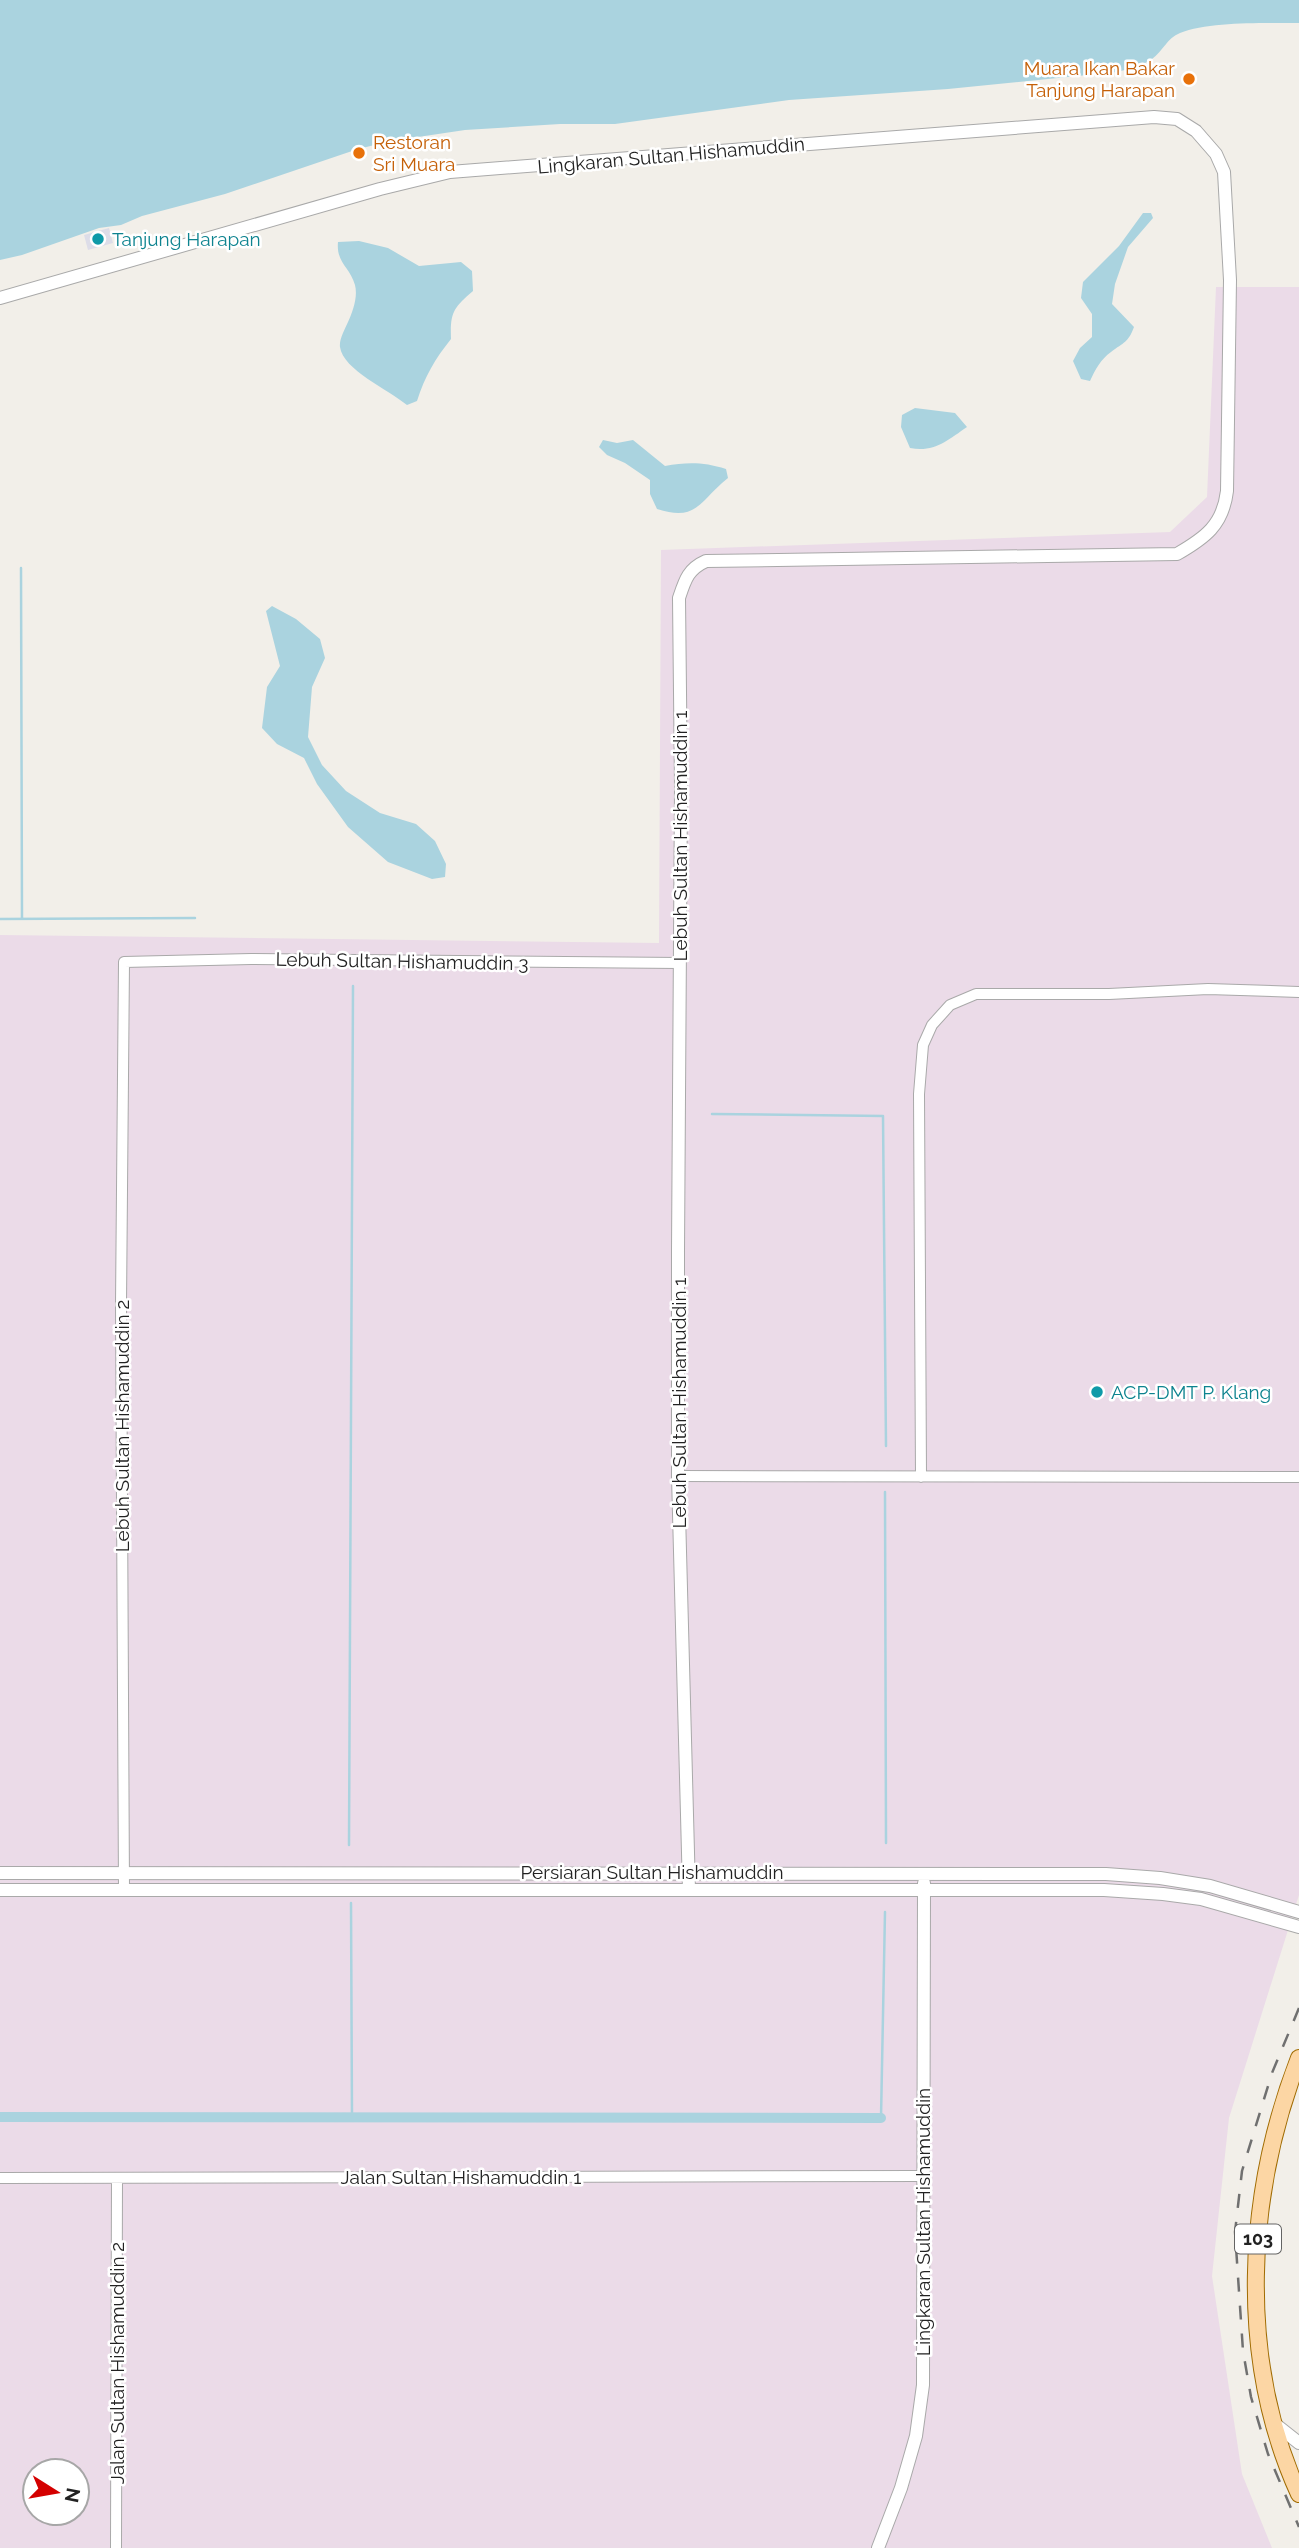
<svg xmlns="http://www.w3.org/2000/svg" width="1299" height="2548" viewBox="0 0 1299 2548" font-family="Raleway,sans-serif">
	<rect width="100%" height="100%" fill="#f2efe9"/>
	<!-- industrial -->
	<path fill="#ebdbe8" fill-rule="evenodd" d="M1216,287H1299V1895L1229,2118L1212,2276L1242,2474L1272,2548H0V935L659,943L661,550L1170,532L1207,497ZM35,2471H77V2513H35Z"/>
	<!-- plaza -->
	<path fill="#dddde8" d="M109,228L113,243L88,250L84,235Z"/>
	<!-- water -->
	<path fill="#aad3df" d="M0,0H1299V23C1267,23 1209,21 1180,33C1167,38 1163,51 1152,59C1142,66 1129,69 1117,72L948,89L789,100L615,124H560L465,130L391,141L358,149L225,194L142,216L121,225L99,228L22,255L0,260Z
		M1143,213H1151L1153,218L1128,247L1115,284L1112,304L1134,327C1128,343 1124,342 1111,352C1101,359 1095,370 1090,381L1081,379L1073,361L1080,348L1092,337V314L1081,298L1083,282L1119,246Z
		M359,241L388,248L419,266L461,262L472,271L473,291C453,308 450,313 451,339C435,359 425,376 417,401L407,405C389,390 343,370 340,347C339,339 345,329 348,322C353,311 358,297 355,285C350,267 336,263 338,242Z
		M915,408L955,413L967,427C948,440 934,453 910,448L901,427L902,415Z
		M603,440L617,443L633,440L665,466C687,462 704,462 726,469L728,478C699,501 698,522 657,509L650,494V480L625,463L607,455L599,447Z
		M272,606L296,619L320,639L325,658L312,687L308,737L322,765L346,791L380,813L416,824L435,841L446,864L445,877L432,879L388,862L348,827L317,784L304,758L277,744L262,728L267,687L280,666L266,611Z"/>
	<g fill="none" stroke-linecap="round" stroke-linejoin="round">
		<!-- stream -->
		<path stroke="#aad3df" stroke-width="2.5" d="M21,568L22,918
			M0,919L195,918
			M712,1114L883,1116L886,1446
			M885,1492L886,1843
			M349,1845L353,986
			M351,1903L352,2117
			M881,2118L885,1912"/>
		<!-- canal -->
		<path stroke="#aad3df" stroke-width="10" d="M0,2117L881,2118"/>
		<defs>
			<path id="minor" d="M678,1476L1299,1477
				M921,1477L919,1094L923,1045L932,1025L950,1005L976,994H1109L1208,989L1299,992
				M124,1890L121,1304L124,962L251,959L680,963
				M0,2178L922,2176
				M116,2548L117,2178"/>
			<path id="tertiary" d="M0,298L380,189L450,172L1154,117L1177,119L1196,131L1216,154L1224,172L1230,280L1227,491C1223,525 1205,538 1177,554L706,561C688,569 685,580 679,598L681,786L678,1252V1476L689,1890
				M0,1873L1106,1874L1160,1878L1210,1886L1299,1912
				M0,1890H1104L1163,1894L1201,1899L1299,1927
				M1275,2424L1299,2443
				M878,2548L901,2488L916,2436L923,2385L924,1883"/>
			<path id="primary" d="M1299,2058C1246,2195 1237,2358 1299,2494"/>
		</defs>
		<!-- minor casing -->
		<use href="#minor" stroke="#a9a9a9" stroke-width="12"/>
		<!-- tertiary casing -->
		<use href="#tertiary" stroke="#a9a9a9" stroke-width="14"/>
		<!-- primary casing -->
		<use href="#primary" stroke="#a06b00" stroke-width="18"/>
		<!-- minor -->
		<use href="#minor" stroke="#fff" stroke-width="10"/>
		<!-- tertiary -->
		<use href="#tertiary" stroke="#fff" stroke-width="12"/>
		<!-- primary -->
		<use href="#primary" stroke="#fcd6a4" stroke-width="16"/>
		<!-- rail -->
		<path stroke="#707070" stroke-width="2.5" stroke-dasharray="14 14" stroke-linecap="butt" d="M1299,2008L1272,2073L1242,2171L1235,2232L1243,2351L1251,2397L1268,2454L1299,2527"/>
	</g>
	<!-- markers -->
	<g fill="#e8710a" stroke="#fff" stroke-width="2.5">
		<circle cx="1189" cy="79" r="7"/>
		<circle cx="359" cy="153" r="7"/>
	</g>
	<g fill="#0f9aa8" stroke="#fff" stroke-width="2.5">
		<circle cx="98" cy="239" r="7"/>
		<circle cx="1097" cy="1392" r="7"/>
	</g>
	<g text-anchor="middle" stroke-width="5" stroke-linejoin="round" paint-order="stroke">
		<!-- shield labels -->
		<rect fill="#fff" stroke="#646464" stroke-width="2" x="1235" y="2224.5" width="46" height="29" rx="5"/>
		<g font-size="18" font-weight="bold" fill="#222">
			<text x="1258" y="2245">103</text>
		</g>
		<!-- food labels -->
		<g font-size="19" fill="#c56008" stroke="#fff" text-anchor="end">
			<text x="1175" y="75">Muara Ikan Bakar<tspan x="1175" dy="22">Tanjung Harapan</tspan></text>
			<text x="373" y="149" text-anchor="start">Restoran<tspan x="373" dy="22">Sri Muara</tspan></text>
		</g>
		<!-- street labels -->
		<g font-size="19" fill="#222" stroke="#fff">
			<text transform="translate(671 155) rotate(-5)" y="7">Lingkaran Sultan Hishamuddin</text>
			<text transform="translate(680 836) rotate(-90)" y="7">Lebuh Sultan Hishamuddin 1</text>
			<text transform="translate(402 961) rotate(1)" y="7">Lebuh Sultan Hishamuddin 3</text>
			<text transform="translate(679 1403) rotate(-90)" y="7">Lebuh Sultan Hishamuddin 1</text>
			<text transform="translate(122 1426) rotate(-90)" y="7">Lebuh Sultan Hishamuddin 2</text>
			<text x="652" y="1879">Persiaran Sultan Hishamuddin</text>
			<text x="461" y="2184">Jalan Sultan Hishamuddin 1</text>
			<text transform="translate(923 2222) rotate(-90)" y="7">Lingkaran Sultan Hishamuddin</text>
			<text transform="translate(117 2363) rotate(-90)" y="7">Jalan Sultan Hishamuddin 2</text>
		</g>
		<!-- culture labels -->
		<g font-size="19" fill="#0d838f" stroke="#fff" text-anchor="start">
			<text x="112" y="246">Tanjung Harapan</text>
			<text x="1111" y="1399">ACP-DMT P. Klang</text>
		</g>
	</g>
	<!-- north arrow -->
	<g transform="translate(56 2492) rotate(101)"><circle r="33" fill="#ffffff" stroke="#a7a7a7" stroke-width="2"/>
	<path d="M0-5L12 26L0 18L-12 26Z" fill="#d40000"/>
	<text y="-10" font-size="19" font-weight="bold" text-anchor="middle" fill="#222222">N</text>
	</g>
</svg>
